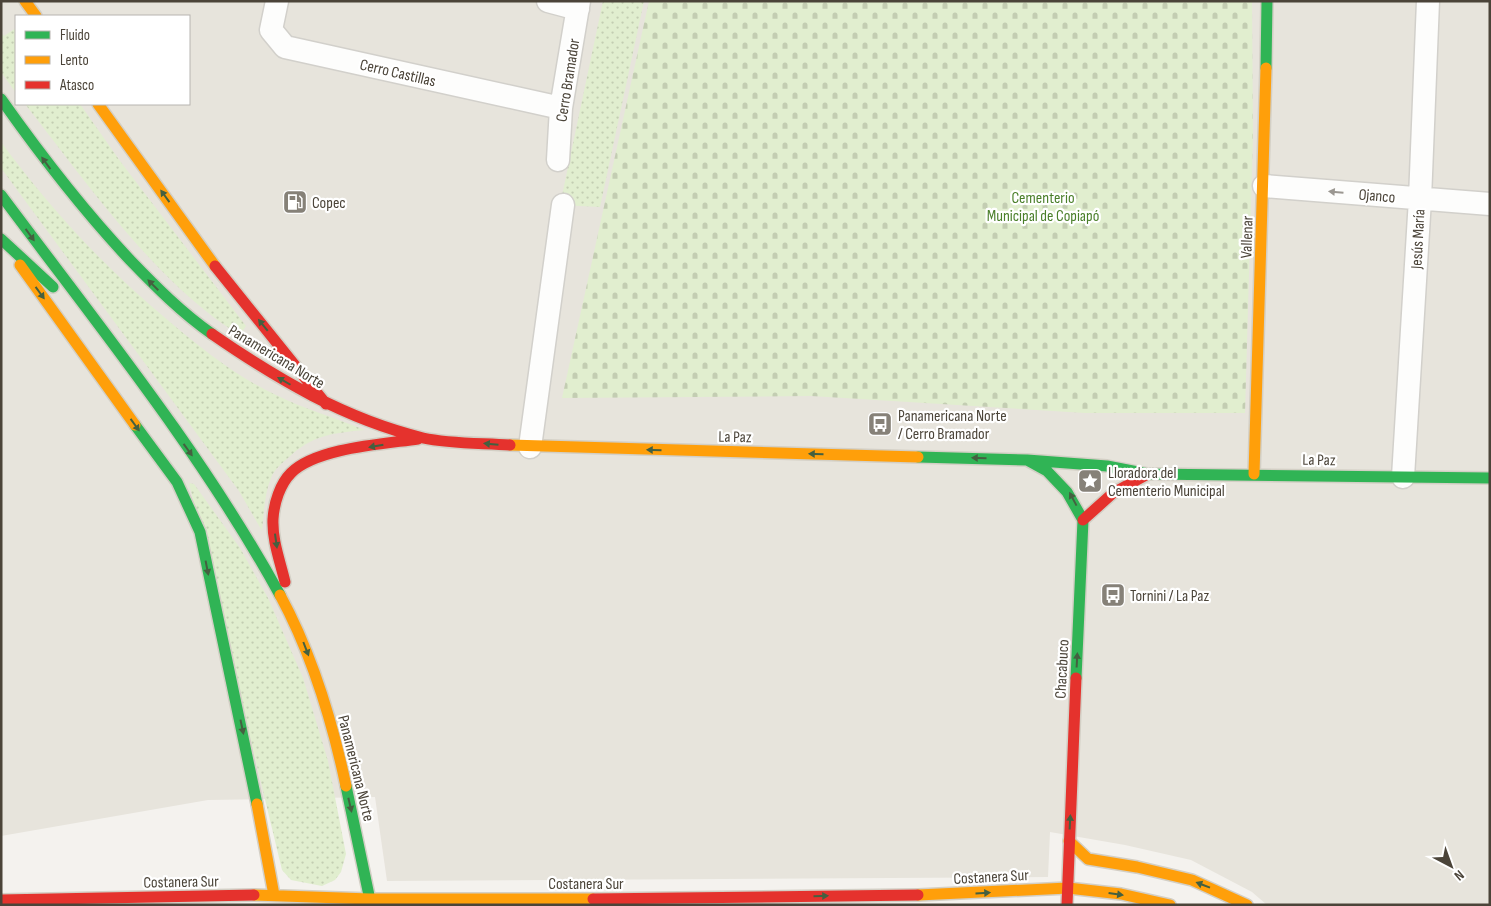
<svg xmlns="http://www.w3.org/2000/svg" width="1491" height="906" viewBox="0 0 1491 906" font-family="'Sofia Sans Condensed',sans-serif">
	<defs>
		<pattern id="grass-dots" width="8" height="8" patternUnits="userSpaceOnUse" patternTransform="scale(1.25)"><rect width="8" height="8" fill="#e1eecf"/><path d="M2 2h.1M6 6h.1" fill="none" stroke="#c3cdb2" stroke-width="1.8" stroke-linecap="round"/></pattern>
		<pattern id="cemetery-stones" width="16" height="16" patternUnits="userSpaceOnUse" patternTransform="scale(1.25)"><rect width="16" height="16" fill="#e1eecf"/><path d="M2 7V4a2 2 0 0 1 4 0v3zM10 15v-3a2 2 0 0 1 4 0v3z" fill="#c3cdb2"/></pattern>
	</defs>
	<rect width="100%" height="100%" fill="#f4f2ee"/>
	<!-- residential -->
	<path fill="#e7e4dc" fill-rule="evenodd" d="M1,1H1490V905H1267L1252,892L1191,860L1125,845L1050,832L1048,877L387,881L375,797L208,800L1,836ZM16,16H189V104H16Z"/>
	<!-- grass -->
	<path fill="url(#grass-dots)" d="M603,1H644L600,207L560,205Z
		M16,28V93L1,72V33L4,36Z
		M25,104H80L120,161L246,326L240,335C158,286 84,179 25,104Z
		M1,142C52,211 104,267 170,322C202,349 237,377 276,395C304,409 336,418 365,430C333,433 312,435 288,458C281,464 274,470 271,478C264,495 264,514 262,531L239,491L1,168Z
		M189,483L194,484L240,548L268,598L303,678L328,761L346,854L341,872L335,880L322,886L291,880L282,870Z"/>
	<!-- cemetery -->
	<path fill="url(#cemetery-stones)" d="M649,1H1252L1253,135L1245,413H1085L811,396L562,398Z"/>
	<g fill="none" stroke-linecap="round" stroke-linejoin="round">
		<defs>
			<path id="street" d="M277,1L271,30L285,47L561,108
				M548,1L578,9
				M558,160L561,108L579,1
				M1264,186L1490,204
				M530,447L563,205
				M1403,477L1420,199L1428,1"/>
			<path id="fast" d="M1266,68L1267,1
				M1,99C42,157 81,208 130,260C156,287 182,313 212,334
				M1,195C98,325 202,453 280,595
				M1,239L53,287
				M135,425L177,482L200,532L257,804
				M918,457L1027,460L1047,471L1067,492L1083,520L1076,678
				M1027,460L1107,466L1148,474L1490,478
				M346,786L371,905"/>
			<path id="slow" d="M25,1L36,16
				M98,104L215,266
				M20,265L135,425
				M510,445L918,457
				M1254,474L1266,68
				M280,595C312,654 332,720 346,786
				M257,804L274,895
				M1069,841L1088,859L1137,867L1192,880L1247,905
				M254,895L370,899H593
				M918,895L1068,888L1121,894L1170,905"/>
			<path id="jam" d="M215,266L326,404
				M212,334C277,379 345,419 423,438C450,444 482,443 510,445
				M1083,520L1113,493L1148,474
				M285,582C280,561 272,540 273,519C274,503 280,484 291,473C316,448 383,444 418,439
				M593,899L918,895
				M1,900L254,895
				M1067,905L1076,678"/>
		</defs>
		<!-- street casing -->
		<use href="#street" stroke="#d2d0cb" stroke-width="25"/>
		<!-- fast casing -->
		<use href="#fast" stroke="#d3cfc5" stroke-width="14"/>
		<!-- slow casing -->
		<use href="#slow" stroke="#d3cfc5" stroke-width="14"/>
		<!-- jam casing -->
		<use href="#jam" stroke="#d3cfc5" stroke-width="14"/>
		<!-- street -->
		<use href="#street" stroke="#fdfdfc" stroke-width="22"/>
		<!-- fast -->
		<use href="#fast" stroke="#30b455" stroke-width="11"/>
		<!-- slow -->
		<use href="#slow" stroke="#ff9f0a" stroke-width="11"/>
		<!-- jam -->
		<use href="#jam" stroke="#e5322d" stroke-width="11"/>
	</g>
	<!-- one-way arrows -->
	<defs><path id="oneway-solid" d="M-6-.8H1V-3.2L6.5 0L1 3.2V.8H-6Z" transform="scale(1.25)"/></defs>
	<g fill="#446040">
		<use href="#oneway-solid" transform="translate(46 163) rotate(-126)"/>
		<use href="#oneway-solid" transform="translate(165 196) rotate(-126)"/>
		<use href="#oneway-solid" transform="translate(30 235) rotate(54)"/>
		<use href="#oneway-solid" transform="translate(153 285) rotate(-135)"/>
		<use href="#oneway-solid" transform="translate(40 293) rotate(54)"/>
		<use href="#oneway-solid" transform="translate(263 325) rotate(-129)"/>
		<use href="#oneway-solid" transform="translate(284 381) rotate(-150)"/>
		<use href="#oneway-solid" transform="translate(135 425) rotate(54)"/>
		<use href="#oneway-solid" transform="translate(491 444) rotate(-175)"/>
		<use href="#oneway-solid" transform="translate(376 446) rotate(170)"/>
		<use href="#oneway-solid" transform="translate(188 450) rotate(54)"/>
		<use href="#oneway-solid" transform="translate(654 450) rotate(-179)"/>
		<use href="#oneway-solid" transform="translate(816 454) rotate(-179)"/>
		<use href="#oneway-solid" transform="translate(979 458) rotate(-179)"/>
		<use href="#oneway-solid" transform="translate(1073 499) rotate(-118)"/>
		<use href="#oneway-solid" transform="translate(276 541) rotate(82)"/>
		<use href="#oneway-solid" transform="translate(207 568) rotate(79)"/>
		<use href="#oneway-solid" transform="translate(306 649) rotate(69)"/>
		<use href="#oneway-solid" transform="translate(1077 660) rotate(-87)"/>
		<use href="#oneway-solid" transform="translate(242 727) rotate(78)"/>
		<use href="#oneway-solid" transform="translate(350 805) rotate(77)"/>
		<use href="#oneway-solid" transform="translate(1070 822) rotate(-87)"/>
		<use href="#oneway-solid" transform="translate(1203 885) rotate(-159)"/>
		<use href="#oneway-solid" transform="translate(983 893) rotate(-3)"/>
		<use href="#oneway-solid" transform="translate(1116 894) rotate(8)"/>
		<use href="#oneway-solid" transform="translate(821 896) rotate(-1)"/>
	</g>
	<use fill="#9b9791" href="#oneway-solid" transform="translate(1336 192) rotate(-175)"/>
	<!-- icons -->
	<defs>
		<symbol id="fuel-square" viewBox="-11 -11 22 22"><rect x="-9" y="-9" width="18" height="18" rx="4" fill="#868178" stroke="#fff"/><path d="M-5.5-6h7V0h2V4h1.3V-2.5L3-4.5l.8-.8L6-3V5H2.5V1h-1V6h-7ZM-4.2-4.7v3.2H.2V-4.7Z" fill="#fff"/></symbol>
		<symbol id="bus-square" viewBox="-11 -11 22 22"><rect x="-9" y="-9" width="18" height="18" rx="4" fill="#868178" stroke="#fff"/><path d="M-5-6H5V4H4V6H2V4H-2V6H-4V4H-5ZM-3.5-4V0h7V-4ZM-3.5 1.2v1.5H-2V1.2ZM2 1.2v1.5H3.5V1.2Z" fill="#fff"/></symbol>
		<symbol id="sight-square" viewBox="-11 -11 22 22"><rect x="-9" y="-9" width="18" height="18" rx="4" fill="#868178" stroke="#fff"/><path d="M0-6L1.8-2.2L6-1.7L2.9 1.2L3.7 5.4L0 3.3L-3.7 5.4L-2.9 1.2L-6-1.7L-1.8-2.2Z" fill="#fff"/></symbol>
	</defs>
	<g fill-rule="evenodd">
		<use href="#fuel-square" x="281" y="188" width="28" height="28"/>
		<use href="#bus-square" x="866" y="410" width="28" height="28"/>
		<use href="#sight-square" x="1076" y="467" width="28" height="28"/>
		<use href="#bus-square" x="1099" y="581" width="28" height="28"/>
	</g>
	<g text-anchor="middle" stroke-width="4.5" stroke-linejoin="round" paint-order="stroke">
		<!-- street labels -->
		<g font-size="16" fill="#4b4439" stroke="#fff">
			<text transform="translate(398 72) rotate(13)" y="6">Cerro Castillas</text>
			<text transform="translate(567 80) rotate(-81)" y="6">Cerro Bramador</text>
			<text transform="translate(1377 195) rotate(5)" y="6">Ojanco</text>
			<text transform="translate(1246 237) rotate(-88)" y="6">Vallenar</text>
			<text transform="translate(1417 239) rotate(-87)" y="6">Jesús María</text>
			<text transform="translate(277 356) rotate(31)" y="6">Panamericana Norte</text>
			<text transform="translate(735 436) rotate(1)" y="6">La Paz</text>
			<text transform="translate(1319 459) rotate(1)" y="6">La Paz</text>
			<text transform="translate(1061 669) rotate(-87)" y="6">Chacabuco</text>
			<text transform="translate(357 768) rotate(76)" y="6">Panamericana Norte</text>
			<text transform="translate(991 876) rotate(-3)" y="6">Costanera Sur</text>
			<text transform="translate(181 881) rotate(-1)" y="6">Costanera Sur</text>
			<text x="586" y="889">Costanera Sur</text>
		</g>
		<!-- park labels -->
		<g font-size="16" fill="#4a7f2a" stroke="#fff">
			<text x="1043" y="203">Cementerio<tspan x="1043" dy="18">Municipal de Copiapó</tspan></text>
		</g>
		<!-- poi labels -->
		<g font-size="16" fill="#4b4439" stroke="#fff" text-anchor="start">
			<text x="312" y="208">Copec</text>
			<text x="898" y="421">Panamericana Norte<tspan x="898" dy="18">/ Cerro Bramador</tspan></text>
			<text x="1108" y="478">Lloradora del<tspan x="1108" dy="18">Cementerio Municipal</tspan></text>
			<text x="1130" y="601">Tornini / La Paz</text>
		</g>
	</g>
	<!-- border -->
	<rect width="1491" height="906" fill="none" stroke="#4b4439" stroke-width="5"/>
	<!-- legend -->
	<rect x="15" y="15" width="175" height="90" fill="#ffffff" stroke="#b7b4b0"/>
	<rect x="25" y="31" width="25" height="8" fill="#30b455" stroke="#b7b4b0"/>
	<text x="60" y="40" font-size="15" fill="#4b4439">Fluido</text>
	<rect x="25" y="56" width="25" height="8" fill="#ff9f0a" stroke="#b7b4b0"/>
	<text x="60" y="65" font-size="15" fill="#4b4439">Lento</text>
	<rect x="25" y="81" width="25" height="8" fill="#e5322d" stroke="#b7b4b0"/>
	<text x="60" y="90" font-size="15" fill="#4b4439">Atasco</text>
	<!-- north arrow -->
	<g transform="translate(1451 866) rotate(139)" stroke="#ffffff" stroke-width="4" paint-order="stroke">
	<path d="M0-4L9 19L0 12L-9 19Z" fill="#4b4439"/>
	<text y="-8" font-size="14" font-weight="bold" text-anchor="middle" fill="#4b4439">N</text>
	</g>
</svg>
